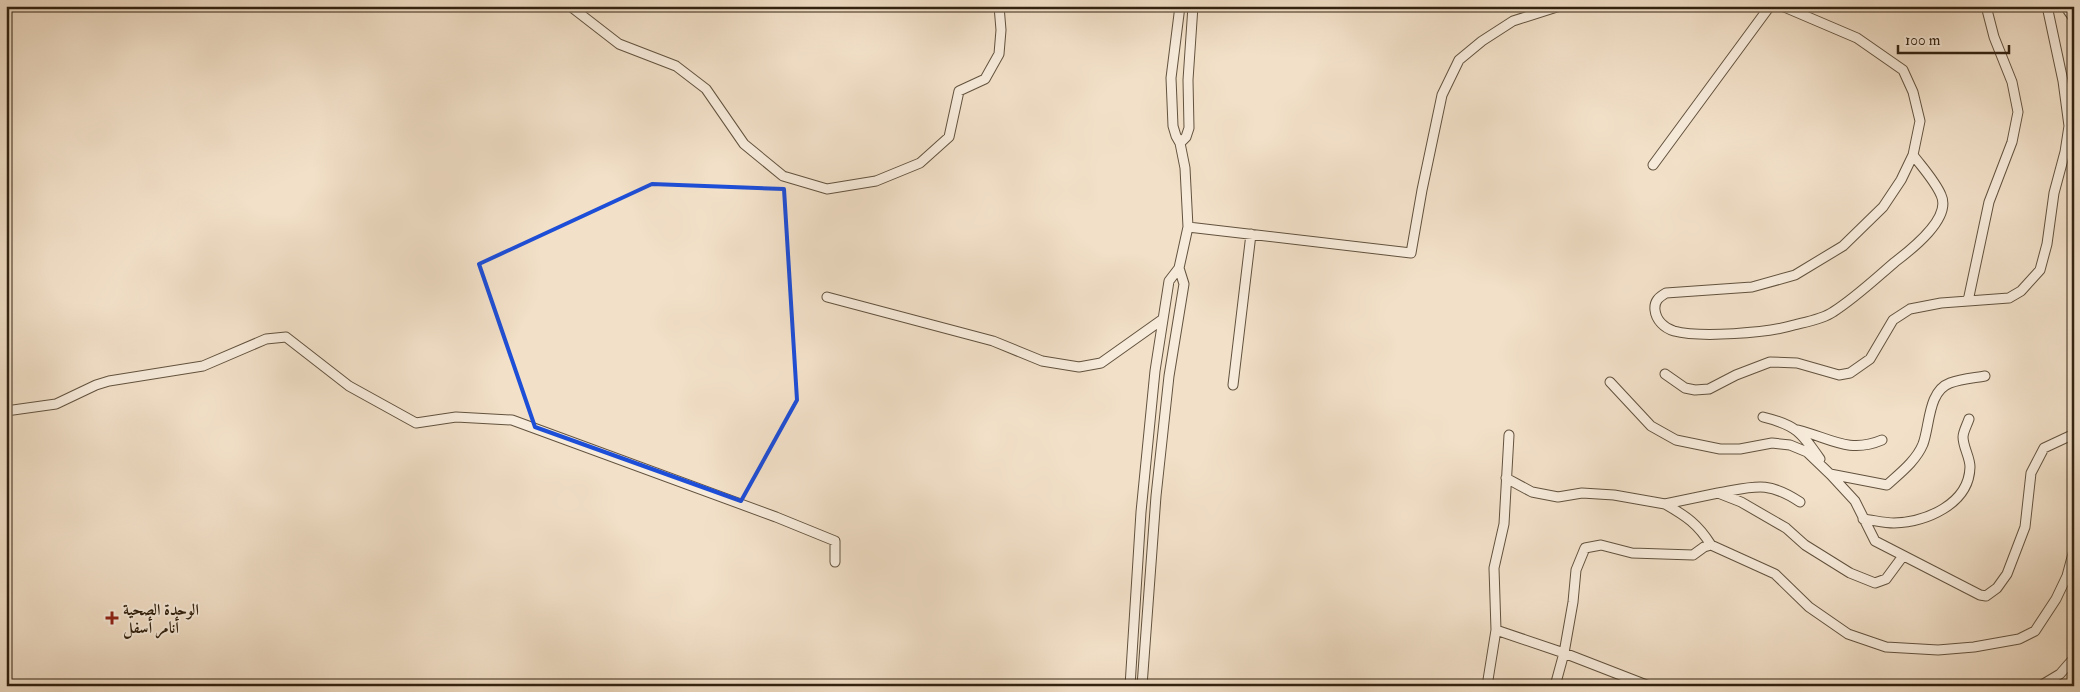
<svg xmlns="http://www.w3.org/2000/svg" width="2080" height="692" viewBox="0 0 2080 692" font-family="'IM FELL Double Pica',Amiri,serif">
	<rect width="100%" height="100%" fill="#f2e0c8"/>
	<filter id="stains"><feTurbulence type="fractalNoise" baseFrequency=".004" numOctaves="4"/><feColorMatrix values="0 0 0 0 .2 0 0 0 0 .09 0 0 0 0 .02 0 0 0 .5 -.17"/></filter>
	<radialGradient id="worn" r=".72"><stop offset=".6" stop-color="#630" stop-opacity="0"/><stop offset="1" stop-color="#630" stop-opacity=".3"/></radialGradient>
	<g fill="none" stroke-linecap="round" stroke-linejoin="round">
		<defs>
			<path id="minor" d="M570,6L619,44L676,66L706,89L744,144L783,176L827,189L876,181L920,163L949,137L959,91L985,79L999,54L1001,30L999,6
				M1782,6L1857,38L1903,70L1913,92L1920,121L1913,155L1901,180L1883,207L1843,246L1795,275L1752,287L1666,293C1659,297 1654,301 1655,310C1656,320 1664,328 1674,331C1700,338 1768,333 1794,325C1806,322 1823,319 1833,312C1855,298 1875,279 1895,262C1912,249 1952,218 1941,195C1935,181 1922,167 1913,155
				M2065,6L2074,19
				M1180,143L1186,137L1189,128L1188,80L1193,6
				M1653,165L1770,6
				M1188,227L1411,253L1422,190L1442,95L1459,60L1482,41L1513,21L1560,6
				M827,297L993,341L1042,361L1079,367L1101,363L1163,319
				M1968,301L1989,202L2012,142L2018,112L2012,82L1994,37L1986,6
				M1665,374L1685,388L1695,390L1709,389L1736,375L1770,362L1797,363L1839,375L1850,373L1870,359L1893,320L1910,309L1941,303L2009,298L2021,291L2040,270L2047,244L2054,193L2065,152L2069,126L2063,81L2047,6
				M1610,382L1651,426L1676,440L1720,449H1740L1772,443L1790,445L1807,452L1831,475L1855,501L1875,541L1980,595L1986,596L1997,588L2007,574L2025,527L2031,473L2044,448L2074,434
				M1233,385L1251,234
				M6,411L56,404L96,385L109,381L203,366L266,339L286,337L349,386L416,423L456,417L512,420L776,517L835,541V562
				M1763,417C1796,425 1801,432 1820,459
				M1798,430C1830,438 1849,454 1882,440
				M1830,474L1887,485C1900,473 1916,461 1923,444C1930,425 1928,391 1950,383C1961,379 1974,378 1985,376
				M1506,478L1532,492L1558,497L1582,493L1614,495L1665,504L1718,493L1741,502L1786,528L1805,545L1850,573L1875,583L1886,579L1903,556
				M1718,493C1754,487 1767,480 1800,502
				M1665,504C1686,516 1698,524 1711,545
				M1863,519C1873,520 1884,523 1894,523C1925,522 1969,505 1970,467C1970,457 1963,447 1963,437C1963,432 1967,425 1969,419
				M1496,630L1564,653L1649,686
				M1130,686L1141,512L1155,371L1169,281L1179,268L1188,227L1185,168L1180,143L1176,136L1173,126L1171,78L1180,6
				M1142,686L1156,496L1169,376L1184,284L1179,268
				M1487,686L1496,630L1494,568L1504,524L1509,435
				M1555,686L1564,653L1573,602L1576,570L1585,548L1601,545L1632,553L1693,555L1704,547L1711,545L1775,574L1809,607L1848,634L1886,647L1938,650L1974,647L2019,639L2035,631L2056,599L2067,576L2074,550
				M2040,686L2060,674L2074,658"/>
		</defs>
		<!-- minor casing -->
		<use href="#minor" stroke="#62523e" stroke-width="11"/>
		<!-- minor -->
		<use href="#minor" stroke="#f7ebdb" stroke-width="9"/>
	</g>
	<!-- marked area -->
	<path fill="none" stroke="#1d4ed8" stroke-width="4" stroke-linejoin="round" d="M652,184L784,189L797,400L741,501L535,427L479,264Z"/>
	<!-- markers -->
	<path fill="#8f2418" stroke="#f7ebdb" stroke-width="2" d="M109.5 610.5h5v5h5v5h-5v5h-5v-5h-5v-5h5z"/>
	<g text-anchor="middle" stroke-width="4" stroke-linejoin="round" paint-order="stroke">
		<!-- poi labels -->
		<g font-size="16" font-weight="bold" fill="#322210" stroke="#f7ebdb" text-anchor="start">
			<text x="123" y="615">الوحدة الصحية<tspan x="123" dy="18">أنامر أسفل</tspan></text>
		</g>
	</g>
	<!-- margin -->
	<rect width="2080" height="692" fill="none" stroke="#f2e0c8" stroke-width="25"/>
	<rect x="8" y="8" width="2065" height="677" fill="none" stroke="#322210" stroke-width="2.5"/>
	<rect x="12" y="12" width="2055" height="667" fill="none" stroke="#322210"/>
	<!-- scale -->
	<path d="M1898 45v8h111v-8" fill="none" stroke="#322210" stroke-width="2.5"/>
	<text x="1905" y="45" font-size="15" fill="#322210" stroke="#f7ebdb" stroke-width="4" paint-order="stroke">100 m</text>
	<rect width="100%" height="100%" filter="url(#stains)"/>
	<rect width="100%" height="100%" fill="url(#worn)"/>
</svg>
